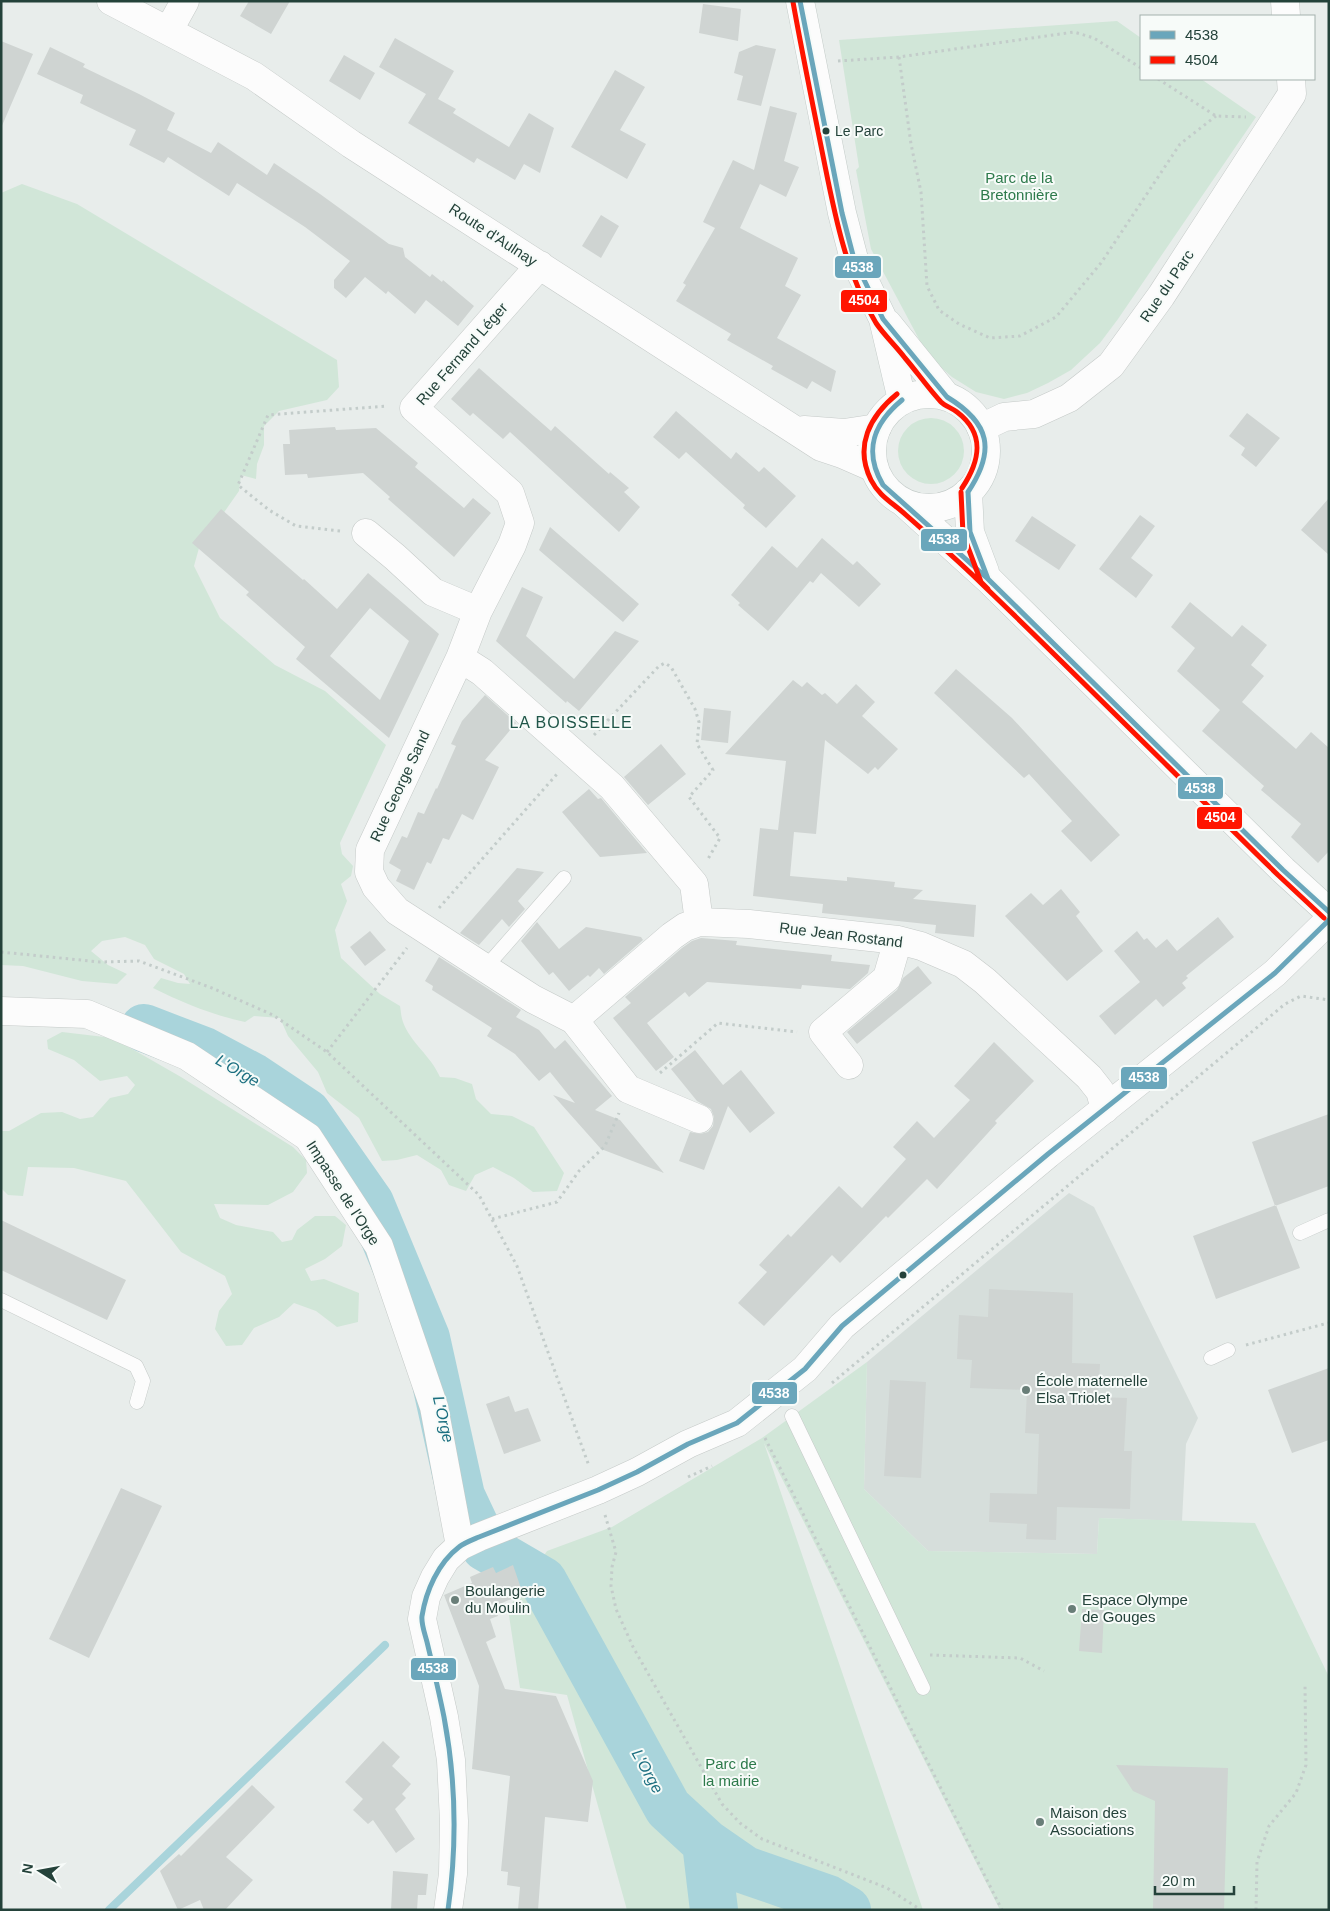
<svg xmlns="http://www.w3.org/2000/svg" width="1330" height="1911" viewBox="0 0 1330 1911" font-family="Arial,sans-serif">
	<rect width="100%" height="100%" fill="#e8edeb"/>
	<!-- built -->
	<path fill="#d6dedb" d="M1069,1193L1094,1207L1198,1418L1186,1444L1182,1521L1099,1518L1097,1554L928,1551L864,1489L867,1362Z"/>
	<!-- green -->
	<path fill="#d1e6d8" d="M1117,21L1141,38V79H1201L1256,117L1118,319L1100,343L1071,370L1048,383L1027,393L1004,399L976,392L952,377L930,358L920,341L871,249L856,170L859,167L839,40Z
		M22,184L77,204L337,360L339,387L327,400L279,411L264,426V445L257,464L256,479L241,475L239,491L199,548L194,566L220,618L275,665L325,691L386,745L340,843L342,854L353,866L351,876L341,884L347,901L335,930L341,958L380,994L400,1006C401,1011 401,1017 403,1022C410,1042 431,1056 440,1077L455,1078L472,1084L476,1099L491,1114L512,1116L534,1127L564,1173L557,1191L533,1192L514,1178L493,1167L475,1175L466,1191L449,1185L441,1170L417,1155L397,1160L382,1161L359,1118L327,1093L318,1072L288,1036L280,1018L254,1016L245,1022C213,1015 183,1003 153,988L161,978L178,983L190,984L184,974L154,959L145,945L125,937L102,941L91,951L108,965L127,974L117,984L82,981L23,966L1,965V193Z
		M898 451a33 33 0 1 1 66 0a33 33 0 1 1-66 0Z
		M62,1032L113,1038L181,1077L293,1147L306,1160L307,1173L293,1192L268,1205L214,1204L220,1218L236,1225L273,1232L282,1242L292,1240L297,1230L315,1216H335L346,1225L342,1246L325,1259L305,1269L311,1281L324,1279L359,1293L358,1322L337,1327L316,1311L294,1303L279,1317L254,1328L242,1345L226,1346L215,1329L219,1311L232,1294L225,1276L181,1252L126,1181L74,1168L28,1167L23,1196L8,1195L1,1188V1131H9L41,1113L62,1112L80,1119L93,1117L110,1098L128,1094L135,1085L127,1076L100,1081L74,1060L48,1049L47,1040Z
		M867,1362L864,1489L928,1551L1097,1554L1099,1518L1255,1523L1329,1677V1910H1000L764,1443L923,1910H627L567,1695L520,1688L508,1609L547,1551L612,1527L762,1438Z"/>
	<g fill="none" stroke-linecap="round" stroke-linejoin="round">
		<!-- stream -->
		<path stroke="#a9d4db" stroke-width="8" d="M109,1910L385,1645"/>
		<!-- river -->
		<path stroke="#a9d4db" stroke-width="48" d="M144,1028L204,1051L253,1077L307,1113L370,1203L426,1338L461,1496L485,1547L543,1581L668,1808L706,1843L745,1870L828,1899L847,1910
			M706,1843L714,1910"/>
	</g>
	<!-- building -->
	<path fill="#cfd4d2" fill-rule="evenodd" d="M249,1H290L271,34L240,16Z
		M703,4L741,9L738,41L699,33Z
		M395,38L454,71L438,99L456,109L453,113L509,147L529,113L554,128L540,173L524,164L515,180L477,158L474,163L408,123L426,94L379,67Z
		M1,41L33,54L1,128Z
		M756,45L776,49L761,106L737,100L743,76L734,73L739,52Z
		M50,47L85,64L83,67L139,94L175,113L167,130L211,153L218,142L267,175L274,163L320,194L389,244L403,248L405,257L430,277L432,274L442,282L443,280L474,306L458,326L426,300L415,314L388,291L386,294L365,277L346,298L334,288V280L350,261L305,227L237,183L229,196L168,157L164,163L129,145L136,130L80,103L83,95L37,74Z
		M344,55L375,73L360,100L329,81Z
		M615,70L645,87L620,130L646,144L627,179L571,147Z
		M770,106L797,113L784,161L799,167L786,197L760,184L740,228L798,258L785,286L801,295L777,338L836,371L831,392L812,381L807,389L771,369L773,366L727,340L731,334L676,301L686,285L683,283L715,228L703,222L733,160L754,170Z
		M601,215L619,226L601,258L582,246Z
		M479,368L551,431L555,426L609,474L610,472L629,488L624,492L640,507L619,532L510,432L503,439L473,413L470,416L451,399Z
		M676,411L731,459L736,452L759,472L764,467L796,496L766,528L743,508L745,505L686,452L679,459L653,437Z
		M1247,413L1280,438L1256,467L1241,455L1245,448L1229,436Z
		M335,427L336,430L376,428L418,463L415,467L464,508L473,498L491,513L454,557L388,499L390,497L363,473L308,478L307,474L285,475L283,444H290L289,430Z
		M1329,498V555L1301,530Z
		M221,509L303,580L304,579L337,609L368,573L439,634L389,738L296,659L305,647L246,595L249,592L192,543ZM370,608L409,641L380,700L330,656Z
		M1140,515L1155,526L1131,558L1153,575L1136,598L1099,569Z
		M1032,516L1076,545L1059,570L1015,541Z
		M550,527L639,604L623,622L539,550Z
		M822,538L853,565L857,561L881,584L859,607L821,573L813,583L810,581L768,631L738,605L740,603L731,595L772,546L797,568Z
		M522,587L543,597L526,636L574,679L615,631L639,641L579,711L567,701L566,703L496,641Z
		M1190,602L1232,637L1242,625L1267,645L1251,665L1264,676L1242,702L1296,749L1311,732L1329,748V851L1318,863L1291,837L1301,824L1261,790L1264,786L1202,731L1220,710L1177,671L1195,648L1171,627Z
		M956,669L1012,718L1120,835L1091,862L1061,831L1072,821L1029,774L1024,778L934,693Z
		M793,680L802,687L807,682L822,695L825,693L837,704L856,684L875,702L862,716L898,749L878,770L875,767L868,774L825,740L816,834L794,832L790,876L847,881V877L895,882L894,887L923,890L913,899L976,905L974,937L935,933L936,925L822,913L823,904L753,896L760,828L778,830L786,761L725,754Z
		M485,695L516,723L485,760L499,767L473,820L462,814L449,840L443,838L431,864L427,862L414,890L396,881L401,870L389,863L402,836L407,838L418,812L424,814L436,788L437,789L456,746L451,744L462,721Z
		M704,708L731,711L728,743L701,740Z
		M661,744L686,774L648,805L624,777Z
		M589,789L598,799L601,798L647,853L600,857L562,812Z
		M517,868L544,872L518,901L525,909L509,927L502,919L479,945L460,933Z
		M1061,889L1080,912L1076,916L1103,951L1067,981L1005,916L1031,893L1043,905Z
		M1218,917L1234,937L1186,976L1188,978L1182,983L1186,988L1163,1007L1156,999L1115,1035L1099,1016L1140,982L1114,951L1137,931L1144,940L1147,938L1156,948L1167,939L1177,951Z
		M537,922L559,949L586,927L641,937L643,940L604,974L599,968L590,977L588,975L569,991L553,972L549,975L521,941Z
		M370,931L386,950L365,966L350,947Z
		M701,938L737,941L736,945L832,955L831,961L870,965L868,973L850,989L802,985L801,989L707,982L689,997L685,992L647,1023L674,1057L656,1071L613,1018L631,1003L625,997L682,948L692,941Z
		M439,957L521,1010L516,1017L539,1030L555,1049L565,1040L612,1096L595,1110L620,1120L664,1173L601,1149L553,1095L575,1103L550,1072L539,1081L515,1054L487,1036L492,1028L432,990L433,986L425,981Z
		M918,966L932,983L857,1044L847,1032L897,990L903,978Z
		M994,1042L1034,1081L995,1121L997,1123L937,1189L927,1179L888,1218L886,1216L840,1263L832,1255L764,1326L738,1303L767,1272L759,1265L788,1234L791,1237L839,1186L862,1208L906,1159L893,1147L917,1121L934,1138L970,1100L954,1086Z
		M695,1050L723,1085L741,1070L775,1113L750,1133L728,1106L704,1170L679,1161L690,1132L700,1134L708,1132L713,1126L714,1117L711,1109L697,1101L671,1069Z
		M1329,1114V1186L1275,1206L1252,1142Z
		M1276,1205L1300,1268L1216,1299L1193,1236Z
		M1,1220L126,1280L107,1320L1,1270Z
		M989,1289L1073,1293L1072,1363L1100,1364L1098,1397L1127,1398L1124,1451H1132L1130,1509L1057,1507L1056,1540L1026,1539L1027,1524L989,1522L990,1493L1037,1494L1039,1434L1025,1433L1027,1390L970,1388L972,1360L957,1359L959,1315L988,1317Z
		M1329,1368V1440L1292,1453L1268,1390Z
		M890,1380L926,1382L921,1478L884,1476Z
		M509,1396L515,1412L528,1408L541,1441L504,1454L486,1404Z
		M121,1488L162,1506L89,1658L49,1639Z
		M513,1565L523,1594L495,1606L498,1616L490,1619L496,1637L486,1642L505,1689L556,1696L593,1781L588,1822L545,1817L538,1910H518L520,1887L507,1885L508,1872L501,1871L510,1776L472,1769L479,1686L444,1595L472,1583L470,1577L493,1567L496,1573Z
		M1082,1609L1104,1610L1102,1653L1079,1651Z
		M383,1741L400,1757L392,1766L411,1784L402,1794L406,1798L395,1809L415,1839L396,1853L373,1820L368,1824L353,1810L363,1799L345,1782Z
		M1116,1765L1228,1768L1224,1910H1153L1155,1801L1133,1791Z
		M252,1785L275,1807L226,1857L253,1880L225,1910H204L200,1900L178,1910L160,1871L179,1854L181,1856Z
		M393,1871L428,1874L426,1895H418L417,1910H391Z"/>
	<g fill="none" stroke-linecap="round" stroke-linejoin="round">
		<defs>
			<path id="service" d="M485,968L564,878
				M1300,1233L1329,1220
				M1,1300L136,1366L143,1381L137,1402
				M1211,1358L1228,1350
				M792,1416L923,1688"/>
			<path id="minor" d="M111,1L254,76L351,144L821,447L842,454L874,468
				M1285,1L1286,16
				M169,30L185,1
				M540,265L414,408L510,493L520,523L512,545L478,611L460,658L370,850L369,872L376,887L397,911L533,999L574,1020L628,1089L699,1119
				M981,428L1004,417L1034,414L1069,398L1111,365L1161,296L1292,94L1291,79
				M804,430L844,433L877,428
				M366,533L395,557L433,592L478,611
				M460,658L482,672L612,787L694,884L699,922
				M1,1011L87,1014L187,1056L308,1137L379,1246L434,1407L460,1546
				M574,1020L672,936L685,927L699,922L749,924L898,940L921,946L963,964L985,981L1089,1077L1100,1091L1105,1109
				M849,1065L823,1032L887,978L898,940"/>
			<path id="tertiary" d="M448,1910L453,1874L454,1821L451,1760L444,1717L422,1619L426,1597L435,1577L446,1559L460,1546L479,1537L598,1490L637,1472L688,1444L737,1423L805,1369L842,1326L1048,1154L1275,973L1329,920"/>
			<path id="secondary" d="M800,1L842,213L854,259L883,319L902,400
				M888,324L947,397
				M872 451a57 57 0 1 1 114 0a57 57 0 1 1-114 0Z
				M968,492L970,532L985,572
				M903,502L988,579L1283,870L1329,912"/>
		</defs>
		<!-- service casing -->
		<use href="#service" stroke="#c5cac8" stroke-width="15"/>
		<!-- minor casing -->
		<use href="#minor" stroke="#c5cac8" stroke-width="29"/>
		<!-- tertiary casing -->
		<use href="#tertiary" stroke="#c5cac8" stroke-width="29"/>
		<!-- secondary casing -->
		<use href="#secondary" stroke="#c3cbc8" stroke-width="29"/>
		<!-- path -->
		<path stroke="#c3ccca" stroke-width="3" stroke-dasharray="2.5 4" stroke-linecap="butt" d="M899,57L911,144L921,192L927,286L939,310L959,324L990,338L1020,336L1056,317L1101,263L1180,144L1216,116
			M838,61L899,57L1074,32L1094,38L1141,68
			M1158,79L1216,116L1246,117
			M340,531L296,526L269,510L238,485L268,415L387,406
			M594,735L659,666L665,663L671,667L695,709L699,722L697,744L713,770L689,797L720,838L708,859
			M439,908L557,774
			M1,952L100,962L139,961L212,988L273,1015L327,1052L479,1195L517,1266L589,1466
			M327,1052L407,948
			M660,1073L718,1023L797,1032
			M492,1219L557,1202L579,1171L605,1146L619,1113
			M1246,1345L1328,1323
			M832,1383L1285,1004L1301,996L1329,1000
			M765,1438L1002,1910
			M688,1477L712,1466
			M605,1515L616,1552L612,1567L611,1586L616,1609L633,1647L722,1804L740,1823L762,1839L887,1888L921,1910
			M930,1655L1020,1658L1044,1671
			M1256,1910L1257,1862L1269,1826L1296,1793L1306,1765L1305,1685"/>
		<!-- service -->
		<use href="#service" stroke="#fcfcfc" stroke-width="14"/>
		<!-- minor -->
		<use href="#minor" stroke="#fcfcfc" stroke-width="28"/>
		<!-- tertiary -->
		<use href="#tertiary" stroke="#fcfcfc" stroke-width="28"/>
		<!-- secondary -->
		<use href="#secondary" stroke="#fcfcfc" stroke-width="28"/>
		<defs>
			<path id="bus-1" d="M800,1L842,213L854,259L883,319L947,397C990,423 996,450 968,492
				M902,400C873,424 863,451 883,485L988,579L1283,870L1329,912
				M968,492L970,532L988,579L993,584
				M448,1910C457,1846 456,1780 444,1717C439,1692 433,1667 427,1642C425,1634 421,1624 422,1616C426,1591 438,1563 459,1547C464,1543 472,1540 479,1537L598,1490L637,1472L688,1444L737,1423L805,1369L842,1326L1048,1154L1275,973L1329,920"/>
			<path id="bus-2" d="M793,2C802,52 812,101 822,151C834,210 844,270 876,323C884,335 896,346 905,358C917,372 928,388 941,402C945,406 952,408 957,412C986,434 980,461 962,488
				M897,394C870,416 854,446 871,480C879,496 893,503 906,515C932,538 959,561 984,586C1083,681 1180,779 1278,875L1324,918
				M961,492L963,534L981,582L988,589"/>
		</defs>
		<!-- bus-1 casing -->
		<use href="#bus-1" stroke="#f7fbf9" stroke-width="9"/>
		<!-- bus-2 casing -->
		<use href="#bus-2" stroke="#f7fbf9" stroke-width="9"/>
		<!-- bus-1 -->
		<use href="#bus-1" stroke="#6aa6bb" stroke-width="5"/>
		<!-- bus-2 -->
		<use href="#bus-2" stroke="#ff1400" stroke-width="5"/>
	</g>
	<!-- markers -->
	<g fill="#24423a" stroke="#f7fbf9" stroke-width="2">
		<circle cx="826" cy="131" r="4.5"/>
		<circle cx="903" cy="1275" r="4.5"/>
	</g>
	<g fill="#697e78" stroke="#f7fbf9" stroke-width="2">
		<circle cx="1026" cy="1390" r="5"/>
		<circle cx="455" cy="1600" r="5"/>
		<circle cx="1072" cy="1609" r="5"/>
		<circle cx="1040" cy="1822" r="5"/>
	</g>
	<g text-anchor="middle" stroke-width="4" stroke-linejoin="round" paint-order="stroke">
		<!-- bus labels -->
		<g font-size="14" fill="#24423a" stroke="#f7fbf9" text-anchor="start">
			<text x="835" y="136">Le Parc</text>
		</g>
		<!-- park labels -->
		<g font-size="15" fill="#2d7a4b" stroke="#f7fbf9">
			<text x="1019" y="183">Parc de la<tspan x="1019" dy="17">Bretonnière</tspan></text>
			<text x="731" y="1769">Parc de<tspan x="731" dy="17">la mairie</tspan></text>
		</g>
		<!-- street labels -->
		<g font-size="15" fill="#24423a" stroke="#f7fbf9">
			<text transform="translate(493 235) rotate(33)" y="5">Route d'Aulnay</text>
			<text transform="translate(1167 286) rotate(-56)" y="5">Rue du Parc</text>
			<text transform="translate(462 354) rotate(-49)" y="5">Rue Fernand Léger</text>
			<text transform="translate(400 786) rotate(-65)" y="5">Rue George Sand</text>
			<text transform="translate(841 935) rotate(7)" y="5">Rue Jean Rostand</text>
			<text transform="translate(343 1193) rotate(57)" y="5">Impasse de l'Orge</text>
		</g>
		<!-- poi labels -->
		<g font-size="15" fill="#24423a" stroke="#f7fbf9" text-anchor="start">
			<text x="1036" y="1386">École maternelle<tspan x="1036" dy="17">Elsa Triolet</tspan></text>
			<text x="465" y="1596">Boulangerie<tspan x="465" dy="17">du Moulin</tspan></text>
			<text x="1082" y="1605">Espace Olympe<tspan x="1082" dy="17">de Gouges</tspan></text>
			<text x="1050" y="1818">Maison des<tspan x="1050" dy="17">Associations</tspan></text>
		</g>
		<!-- neighbourhood labels -->
		<g font-size="16" letter-spacing="1" fill="#1f5548" stroke="#f7fbf9">
			<text x="571" y="728">LA BOISSELLE</text>
		</g>
		<!-- water labels -->
		<g font-size="16" font-style="italic" fill="#1c6f80" stroke="#f7fbf9">
			<text transform="translate(238 1070) rotate(30)" y="6">L'Orge</text>
			<text transform="translate(444 1419) rotate(77)" y="6">L'Orge</text>
			<text transform="translate(648 1771) rotate(61)" y="6">L'Orge</text>
		</g>
	</g>
	<g stroke="#f7fbf9" stroke-width="2">
		<rect x="834" y="255" width="48" height="24" rx="5" fill="#6aa6bb"/>
		<rect x="840" y="289" width="48" height="24" rx="5" fill="#ff1400"/>
		<rect x="920" y="528" width="48" height="24" rx="5" fill="#6aa6bb"/>
		<rect x="1177" y="776" width="47" height="24" rx="5" fill="#6aa6bb"/>
		<rect x="1196" y="806" width="47" height="24" rx="5" fill="#ff1400"/>
		<rect x="1120" y="1066" width="48" height="24" rx="5" fill="#6aa6bb"/>
		<rect x="751" y="1381" width="47" height="24" rx="5" fill="#6aa6bb"/>
		<rect x="410" y="1657" width="47" height="24" rx="5" fill="#6aa6bb"/>
	</g>
	<g font-size="14" text-anchor="middle" font-weight="bold" fill="#fff">
		<text x="858" y="272">4538</text>
		<text x="864" y="305">4504</text>
		<text x="944" y="544">4538</text>
		<text x="1200" y="793">4538</text>
		<text x="1220" y="822">4504</text>
		<text x="1144" y="1082">4538</text>
		<text x="774" y="1398">4538</text>
		<text x="433" y="1673">4538</text>
	</g>
	<!-- border -->
	<rect width="1330" height="1911" fill="none" stroke="#24423a" stroke-width="5"/>
	<!-- legend -->
	<rect x="1140" y="15" width="175" height="65" fill="#f7fbf9" stroke="#a3b1ad"/>
	<rect x="1150" y="31" width="25" height="8" fill="#6aa6bb" stroke="#a3b1ad"/>
	<text x="1185" y="40" font-size="15" fill="#24423a">4538</text>
	<rect x="1150" y="56" width="25" height="8" fill="#ff1400" stroke="#a3b1ad"/>
	<text x="1185" y="65" font-size="15" fill="#24423a">4504</text>
	<!-- north arrow -->
	<g transform="translate(40 1871) rotate(281)" stroke="#f7fbf9" stroke-width="4" paint-order="stroke">
	<path d="M0-4L9 19L0 12L-9 19Z" fill="#24423a"/>
	<text y="-8" font-size="14" font-weight="bold" text-anchor="middle" fill="#24423a">N</text>
	</g>
	<!-- scale -->
	<path d="M1155 1886v8h79v-8" fill="none" stroke="#24423a" stroke-width="2.5"/>
	<text x="1162" y="1886" font-size="15" fill="#24423a" stroke="#f7fbf9" stroke-width="4" paint-order="stroke">20 m</text>
</svg>
